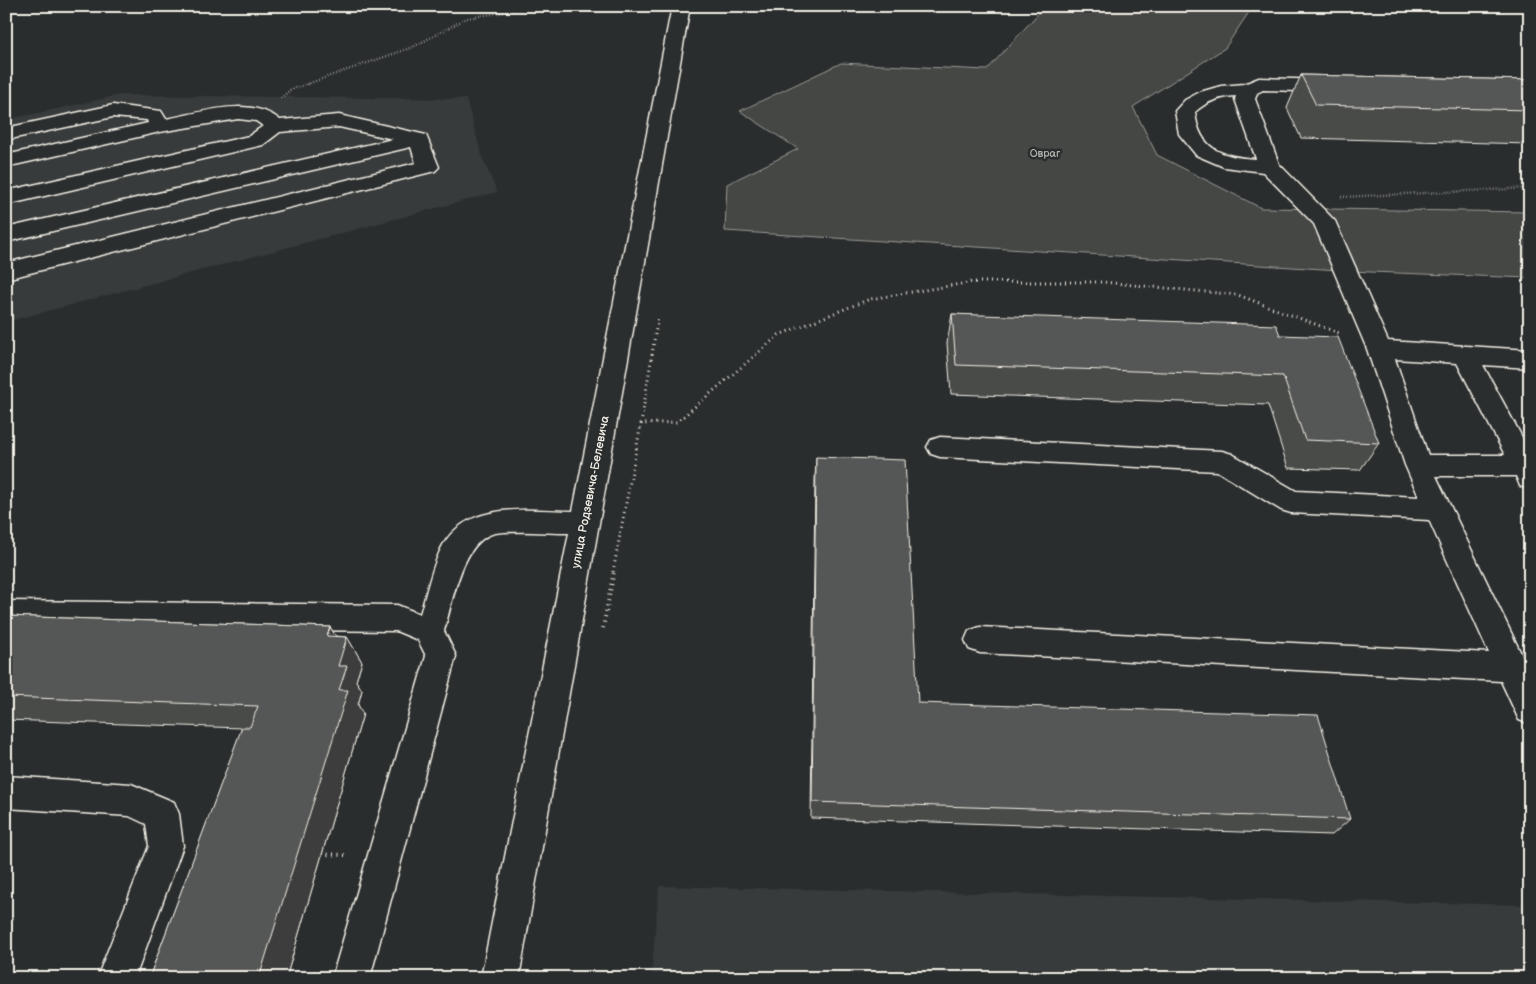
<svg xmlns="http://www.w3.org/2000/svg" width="1536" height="984" viewBox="0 0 1536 984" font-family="'Balsamiq Sans',sans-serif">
	<rect width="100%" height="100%" fill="#2a2d2e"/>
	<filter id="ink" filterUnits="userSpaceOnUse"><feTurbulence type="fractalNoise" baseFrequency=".02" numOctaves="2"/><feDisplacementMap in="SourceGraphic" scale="10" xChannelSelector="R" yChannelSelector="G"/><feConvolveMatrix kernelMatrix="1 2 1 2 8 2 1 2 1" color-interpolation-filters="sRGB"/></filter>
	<g filter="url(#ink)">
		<!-- built -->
		<path fill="#373a3a" d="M120,95L466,99L483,159L497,192L6,322V120Z
			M659,886L1530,905V978H651Z"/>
		<!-- green -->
		<path fill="#444645" stroke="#9c9c96" d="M1045,6H1253L1225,48L1133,107L1157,155L1261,208L1530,212V278L1370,272L725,231L727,184L798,149L740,111L841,63L987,70Z"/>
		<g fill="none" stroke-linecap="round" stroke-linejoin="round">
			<defs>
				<path id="minor" d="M672,6H690L519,978H481L569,533C550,533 512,530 495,533C461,541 453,602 444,631L456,656L370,978H332L426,656L418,640L396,631L6,627V601L397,605L420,614C427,592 432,565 443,545C470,500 529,511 573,511Z
					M1259,78L1333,80L1340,82L1343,86L1340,90L1333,92L1263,90L1257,93L1255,99L1279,164L1335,221L1388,341L1530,350V368L1483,365L1530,452V489L1520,486L1516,476H1436L1528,668L1530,675V724L1519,720L1501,681L980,653L969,649L965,640L969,631L980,627L1489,653L1429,520L1291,513L1281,510L1217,471L940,457L931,454L927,447L931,440L940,437L1222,451L1232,454L1296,491L1419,497L1405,465L1367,349L1314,224L1263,172L1224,167L1196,155L1179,134L1175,111L1185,100L1200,92L1221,86L1244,84ZM1236,96L1235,99L1256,159C1222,157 1199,150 1195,112C1207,101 1220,97 1236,96ZM1395,359L1457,363L1505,455H1428Z
					M113,105L161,111L166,119C201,113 250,95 280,120L339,115L426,135L439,167L435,171L6,279V263L416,163L411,147L6,242V228L393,139L339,127L280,132L263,145L6,205V191L249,136L263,126L256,121L238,119L160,132L6,167V155L148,123L147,120L113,117L6,140V128Z
					M6,776L131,784L174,802L179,814L183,846L135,978H97L149,846L146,824L129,816L6,808Z"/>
			</defs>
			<!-- minor casing -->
			<use href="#minor" stroke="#f4f1e8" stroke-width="3"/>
			<!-- path-far2 -->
			<path stroke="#f4f1e8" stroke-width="2.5" stroke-dasharray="0.5 2.5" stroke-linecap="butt" d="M281,98L290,90L413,47L467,18L542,6
				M1341,197L1530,188"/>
			<!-- path-far1 -->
			<path stroke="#f4f1e8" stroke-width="3" stroke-dasharray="1 4" stroke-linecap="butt" d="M641,424L658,316
				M613,572L641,424L677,422L779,335L870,299L973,282H1102L1238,295L1339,333"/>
			<!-- path -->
			<path stroke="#f4f1e8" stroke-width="4" stroke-dasharray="1 4.5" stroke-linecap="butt" d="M603,628L614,571
				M322,854L346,855"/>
			<!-- minor -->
			<use href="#minor" fill="#2a2d2e" fill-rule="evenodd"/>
		</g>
		<!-- wall -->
		<path fill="#494b4a" stroke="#f4f1e8" d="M1301,75L1530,80V144L1301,138L1287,108Z
			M952,314L1280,335L1379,443L1360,470L1288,468L1268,405L951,394L947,343Z
			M816,457L918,703L1350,819L1332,835L811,818L815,479Z
			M6,616L330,627L336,636L347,637L362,662L356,681L362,690L358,705L363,714L286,978H149L242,728L6,720Z"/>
		<!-- shaded-wall -->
		<path fill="#3c3d3c" stroke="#f4f1e8" d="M330,627L344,649L347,637L362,662L356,681L362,690L358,705L363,714L286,978H259L339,690L338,666L327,636Z"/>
		<!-- building -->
		<path fill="#555756" stroke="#f4f1e8" d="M1301,75L1530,80V110L1316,105Z
			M952,314L1276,325L1280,335L1338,337L1379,443L1305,440L1283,376L956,365Z
			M816,457L905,460L918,703L1318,715L1350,819L812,802Z
			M6,616L330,627L327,636L347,637L338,666H347L339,690H348L259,978H149L242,727H250L258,706L6,697Z"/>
	</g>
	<g text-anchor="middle" stroke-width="5" stroke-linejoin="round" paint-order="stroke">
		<!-- far-park labels -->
		<g font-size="11" fill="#b6b5af" stroke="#2a2d2e">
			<text x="1045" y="157">Овраг</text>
		</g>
		<!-- street labels -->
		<g font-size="12" fill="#f4f1e8" stroke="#2a2d2e">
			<text transform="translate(590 492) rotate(-79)" y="4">улица Родзевича-Белевича</text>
		</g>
	</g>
	<!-- margin -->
	<rect width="1536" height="984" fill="none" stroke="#2a2d2e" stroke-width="25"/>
	<rect x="12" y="12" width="1511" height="959" fill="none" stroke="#f4f1e8" stroke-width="2" filter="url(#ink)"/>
</svg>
